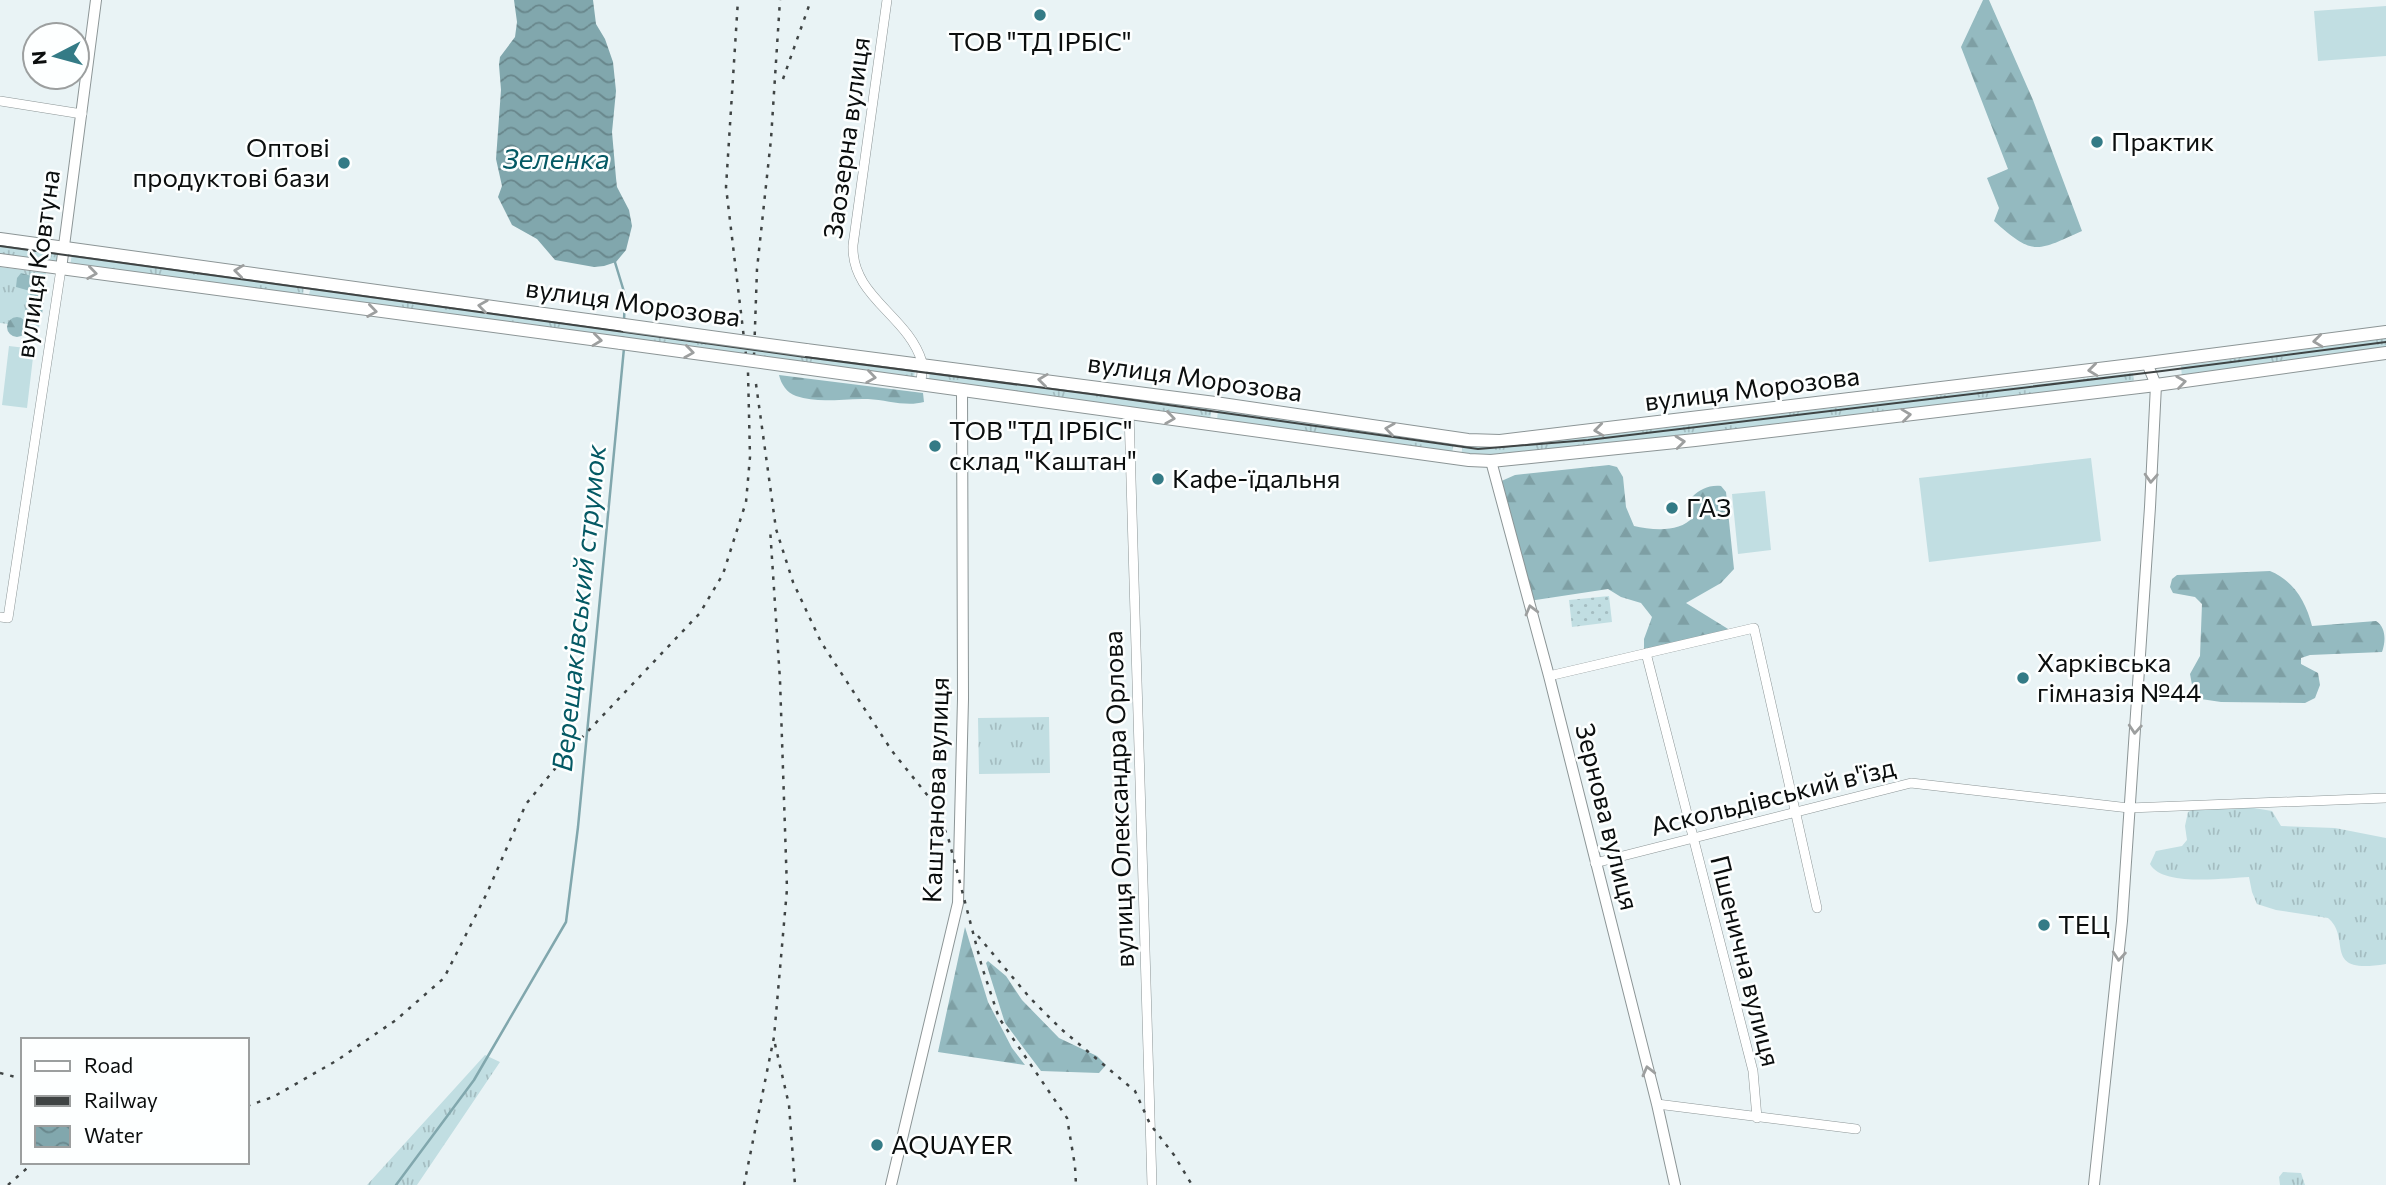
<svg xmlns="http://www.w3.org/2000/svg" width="2386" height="1185" viewBox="0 0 2386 1185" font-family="Commissioner,sans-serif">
	<defs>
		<pattern id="grass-tufts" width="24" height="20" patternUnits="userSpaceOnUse" patternTransform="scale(1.75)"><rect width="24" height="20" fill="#c1dee2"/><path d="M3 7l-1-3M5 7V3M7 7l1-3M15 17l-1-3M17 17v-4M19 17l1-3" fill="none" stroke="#a4bdc1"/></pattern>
		<pattern id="forest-firs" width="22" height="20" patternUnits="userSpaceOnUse" patternTransform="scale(1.75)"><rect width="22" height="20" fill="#94bac0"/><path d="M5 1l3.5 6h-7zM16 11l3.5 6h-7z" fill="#7e9fa4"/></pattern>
		<pattern id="park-dots" width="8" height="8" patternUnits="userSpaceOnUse" patternTransform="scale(1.75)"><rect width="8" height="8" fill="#c1dee2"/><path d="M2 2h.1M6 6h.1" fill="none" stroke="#a4bdc1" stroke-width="1.8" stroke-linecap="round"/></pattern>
		<pattern id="water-waves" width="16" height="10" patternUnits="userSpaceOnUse" patternTransform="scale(1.75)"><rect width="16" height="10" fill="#81a7ad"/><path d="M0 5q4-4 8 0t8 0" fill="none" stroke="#68868b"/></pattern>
	</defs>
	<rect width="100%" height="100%" fill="#e9f3f5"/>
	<!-- grass -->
	<path fill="url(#grass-tufts)" d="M0,242L61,251L59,266L0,257Z
		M72,253L304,285L303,296L70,267Z
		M0,267L46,273L39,328L0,323Z
		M311,286L915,368L914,379L308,299Z
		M2386,338V350L2182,378L2181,366Z
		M930,370L1212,407L1210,420L929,380Z
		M2133,373L2134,385L1498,458L1461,456L1463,444L1502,446Z
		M1218,408L1454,442L1452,454L1217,421Z
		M1049,717L1050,773L979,774L978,718Z
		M2196,808H2254L2272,811L2281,826L2335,828L2386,838V964C2320,975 2353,939 2328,918L2276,910L2257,904L2252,892L2249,877C2226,878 2162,887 2150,864L2156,851L2182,846L2187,840L2185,826L2188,812Z
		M485,1055L500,1062L417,1185H367Z
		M2283,1172L2301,1173L2305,1185H2280L2279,1177Z"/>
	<!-- forest -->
	<path fill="url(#forest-firs)" d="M1983,0H1989L2033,100L2082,231C2037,251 2034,257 1994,221L1999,208L1987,178L2008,169L1961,47Z
		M21,273L42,279L45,295L42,314L37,317L31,309L33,302L30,300V291L16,287L17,278Z
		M7 327a10 10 0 1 1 20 0a10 10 0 1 1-20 0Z
		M779,375L923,393L924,402C906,407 887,400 868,399C844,398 819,404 796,396C787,393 781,384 779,375Z
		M1609,465L1617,467L1623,477L1626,507L1634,526C1652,530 1680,533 1693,517L1692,497C1701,489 1708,485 1721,486L1726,492L1734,569L1721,583L1686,603L1733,632L1644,649V639L1652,617L1641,603L1621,597L1608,589L1529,601L1497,483L1515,475Z
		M2270,571C2294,581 2306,602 2312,626L2376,621C2386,627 2386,641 2382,652L2310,655L2301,658V664L2318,673L2320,685L2315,698L2305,703L2221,702L2201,699L2193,690L2190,674L2200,656L2202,604L2195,597L2173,593L2170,587L2172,579L2177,575Z
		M965,927L988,1002L1012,1048L1025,1065L938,1052Z
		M988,961L1006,976L1022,1000L1059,1038L1097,1056L1106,1065L1099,1073L1041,1071L1005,1023L986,963Z"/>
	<!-- park -->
	<path fill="url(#park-dots)" d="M1609,596L1612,622L1572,627L1569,600Z"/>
	<!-- garden -->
	<path fill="#c1dee2" d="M2386,6V56L2318,61L2314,11Z
		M9,346L34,349L27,408L2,405Z
		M2091,458L2101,541L1929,562L1919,478Z
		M1765,491L1771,550L1738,554L1732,494Z"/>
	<!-- water -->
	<path fill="url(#water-waves)" d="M514,0H593L596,24L605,39L613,62L616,91L612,132L616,178L617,187L629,210L632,226L626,250L616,262L604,266L594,267L555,260L537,239L512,225L498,197L502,186L496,159L501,90L499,65L500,57L515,37L517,22Z"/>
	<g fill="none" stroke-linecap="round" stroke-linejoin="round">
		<!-- stream -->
		<path stroke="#81a7ad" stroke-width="2.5" d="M614,259L625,295L624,321
			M396,1185L474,1080L566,922L578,827L624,348"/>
		<defs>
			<path id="minor" d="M887,0L853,245C851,297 908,315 922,362C923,368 921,377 921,384
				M0,101L82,114
				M1129,412L1152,1185
				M0,617L8,618L61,269
				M1646,653L1753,1071L1757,1118
				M1549,676L1754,628L1817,908
				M1595,863L1911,783L2129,808L2386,798
				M1657,1104L1856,1129"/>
			<path id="tertiary" d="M61,269L96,0
				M1491,461L1549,676L1657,1104L1675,1185
				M891,1185L958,903L963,699L962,389
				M2094,1185L2122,921L2150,507L2156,385L2147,363"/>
			<path id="secondary" d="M0,239L624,325
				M0,260L621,343
				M806,350L1215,403L1468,440L1500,441L2148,363L2386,332
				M804,368L1469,460L1491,461L1695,440L2156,385L2386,353"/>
		</defs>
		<!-- minor casing -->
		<use href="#minor" stroke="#8c9596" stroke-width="10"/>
		<!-- tertiary casing -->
		<use href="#tertiary" stroke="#8c9596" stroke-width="12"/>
		<!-- secondary casing -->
		<use href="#secondary" stroke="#8c9596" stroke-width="14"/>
		<!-- minor -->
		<use href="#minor" stroke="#fff" stroke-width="9"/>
		<!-- tertiary -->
		<use href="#tertiary" stroke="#fff" stroke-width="10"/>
		<!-- secondary -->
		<use href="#secondary" stroke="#fff" stroke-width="12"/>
		<!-- tram -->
		<path stroke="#3f4444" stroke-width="2" d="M0,246L805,357L1098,395L1478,449L1588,440L2162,371L2386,342"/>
		<!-- rail -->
		<path stroke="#3f4444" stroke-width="2.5" stroke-dasharray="3.5 7" stroke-linecap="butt" d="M783,79L811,0
			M754,356L757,269L771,139L780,0
			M756,384L776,529L793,582L821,642L892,751L932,801L948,837L982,967L999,1018L1067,1118L1075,1166L1076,1185
			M978,936L1030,998L1061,1029L1135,1091L1150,1124L1174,1155L1192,1185
			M775,1044L789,1105L795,1185
			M0,1073L23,1079
			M247,1106L273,1097L336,1061L396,1020L444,978L487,893L526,804L572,748L700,613L723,574L746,502L750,457L748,372L726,187L738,0
			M8,1185L34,1162
			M744,1185L774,1037L787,889L780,680L770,528"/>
		<defs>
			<path id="secondary-bridge" d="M624,325L806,350
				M621,343L804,368"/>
		</defs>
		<!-- secondary-bridge casing -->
		<use href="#secondary-bridge" stroke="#8c9596" stroke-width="14" stroke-linecap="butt"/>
		<!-- secondary-bridge -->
		<use href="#secondary-bridge" stroke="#fff" stroke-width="12"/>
	</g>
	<!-- one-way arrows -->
	<defs><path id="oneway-chevron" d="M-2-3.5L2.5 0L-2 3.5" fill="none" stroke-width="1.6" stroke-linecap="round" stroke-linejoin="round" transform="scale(1.75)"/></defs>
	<g stroke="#9d9f9f">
		<use href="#oneway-chevron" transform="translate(239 271) rotate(-173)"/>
		<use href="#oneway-chevron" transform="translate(92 273) rotate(8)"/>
		<use href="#oneway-chevron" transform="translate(483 306) rotate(-172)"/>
		<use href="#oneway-chevron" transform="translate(372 311) rotate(8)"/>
		<use href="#oneway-chevron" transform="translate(597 340) rotate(7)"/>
		<use href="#oneway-chevron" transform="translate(2318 341) rotate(173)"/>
		<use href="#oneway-chevron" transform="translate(689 352) rotate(8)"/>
		<use href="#oneway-chevron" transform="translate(2093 370) rotate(173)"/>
		<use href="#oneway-chevron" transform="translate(871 377) rotate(8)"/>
		<use href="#oneway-chevron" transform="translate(1043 380) rotate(-173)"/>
		<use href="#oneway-chevron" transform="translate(2181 382) rotate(-8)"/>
		<use href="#oneway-chevron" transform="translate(1906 415) rotate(-7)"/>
		<use href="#oneway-chevron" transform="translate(1170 418) rotate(8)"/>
		<use href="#oneway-chevron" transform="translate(1390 429) rotate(-172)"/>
		<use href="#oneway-chevron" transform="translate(1599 430) rotate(173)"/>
		<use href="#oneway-chevron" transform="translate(1680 442) rotate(-6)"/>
		<use href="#oneway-chevron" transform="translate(2151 478) rotate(93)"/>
		<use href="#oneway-chevron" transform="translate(1531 610) rotate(-105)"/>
		<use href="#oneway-chevron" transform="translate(2135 729) rotate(94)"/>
		<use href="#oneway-chevron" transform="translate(2119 956) rotate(95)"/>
		<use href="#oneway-chevron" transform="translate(1648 1071) rotate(-104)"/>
	</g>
	<!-- markers -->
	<g fill="#347b86" stroke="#fdffff" stroke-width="2.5">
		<circle cx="1040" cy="15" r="7"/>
		<circle cx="2097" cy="142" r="7"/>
		<circle cx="344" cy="163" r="7"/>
		<circle cx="935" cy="446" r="7"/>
		<circle cx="1158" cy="479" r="7"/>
		<circle cx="1672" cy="508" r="7"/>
		<circle cx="2023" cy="678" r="7"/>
		<circle cx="2044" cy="925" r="7"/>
		<circle cx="877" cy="1145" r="7"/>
	</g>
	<g text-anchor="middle" stroke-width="5" stroke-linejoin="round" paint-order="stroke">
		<!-- poi labels -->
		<g font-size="26" fill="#0b0e0e" stroke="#fdffff" text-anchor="start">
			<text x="1040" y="51" text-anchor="middle">ТОВ "ТД ІРБІС"</text>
			<text x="2111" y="151">Практик</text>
			<text x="330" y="157" text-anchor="end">Оптові<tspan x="330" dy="30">продуктові бази</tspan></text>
			<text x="949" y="440">ТОВ "ТД ІРБІС"<tspan x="949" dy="30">склад "Каштан"</tspan></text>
			<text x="1172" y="488">Кафе-їдальня</text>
			<text x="1686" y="517">ГАЗ</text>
			<text x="2037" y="672">Харківська<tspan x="2037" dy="30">гімназія №44</tspan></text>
			<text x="2058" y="934">ТЕЦ</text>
			<text x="891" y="1154">AQUAYER</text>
		</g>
		<!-- street labels -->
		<g font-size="26" fill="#0b0e0e" stroke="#fdffff">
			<text transform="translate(847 138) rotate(-82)" y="9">Заозерна вулиця</text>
			<text transform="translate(38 264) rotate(-82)" y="9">вулиця Ковтуна</text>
			<text transform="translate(633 303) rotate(8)" y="9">вулиця Морозова</text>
			<text transform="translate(1195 378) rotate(8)" y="9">вулиця Морозова</text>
			<text transform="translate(1752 389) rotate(-7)" y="9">вулиця Морозова</text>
			<text transform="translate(936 790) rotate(-88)" y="9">Каштанова вулиця</text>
			<text transform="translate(1773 797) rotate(-14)" y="9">Аскольдівський в'їзд</text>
			<text transform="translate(1119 799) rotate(-92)" y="9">вулиця Олександра Орлова</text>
			<text transform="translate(1607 817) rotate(76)" y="9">Зернова вулиця</text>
			<text transform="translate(1745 961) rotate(76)" y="9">Пшенична вулиця</text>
		</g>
		<!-- water labels -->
		<g font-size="28" font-style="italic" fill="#045964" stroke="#fdffff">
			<text x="556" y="169">Зеленка</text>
			<text transform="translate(579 608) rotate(-84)" y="10">Верещаківський струмок</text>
		</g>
	</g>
	<!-- legend -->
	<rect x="21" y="1038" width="228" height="126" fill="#fdffff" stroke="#9c9f9f" stroke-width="2"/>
	<rect x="35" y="1061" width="35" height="10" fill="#ffffff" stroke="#9c9f9f" stroke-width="2"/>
	<text x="84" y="1073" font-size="21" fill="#0b0e0e">Road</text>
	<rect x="35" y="1096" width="35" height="10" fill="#3f4444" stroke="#9c9f9f" stroke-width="2"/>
	<text x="84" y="1108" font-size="21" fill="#0b0e0e">Railway</text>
	<rect x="35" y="1126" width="35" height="21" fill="url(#water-waves)" stroke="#9c9f9f" stroke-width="2"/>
	<text x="84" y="1143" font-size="21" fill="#0b0e0e">Water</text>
	<!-- north arrow -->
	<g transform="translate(56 56) rotate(264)"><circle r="33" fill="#fdffff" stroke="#9c9f9f" stroke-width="2"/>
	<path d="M0-5L12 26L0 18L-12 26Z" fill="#347b86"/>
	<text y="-10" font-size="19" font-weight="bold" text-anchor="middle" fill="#0b0e0e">N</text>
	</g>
</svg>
